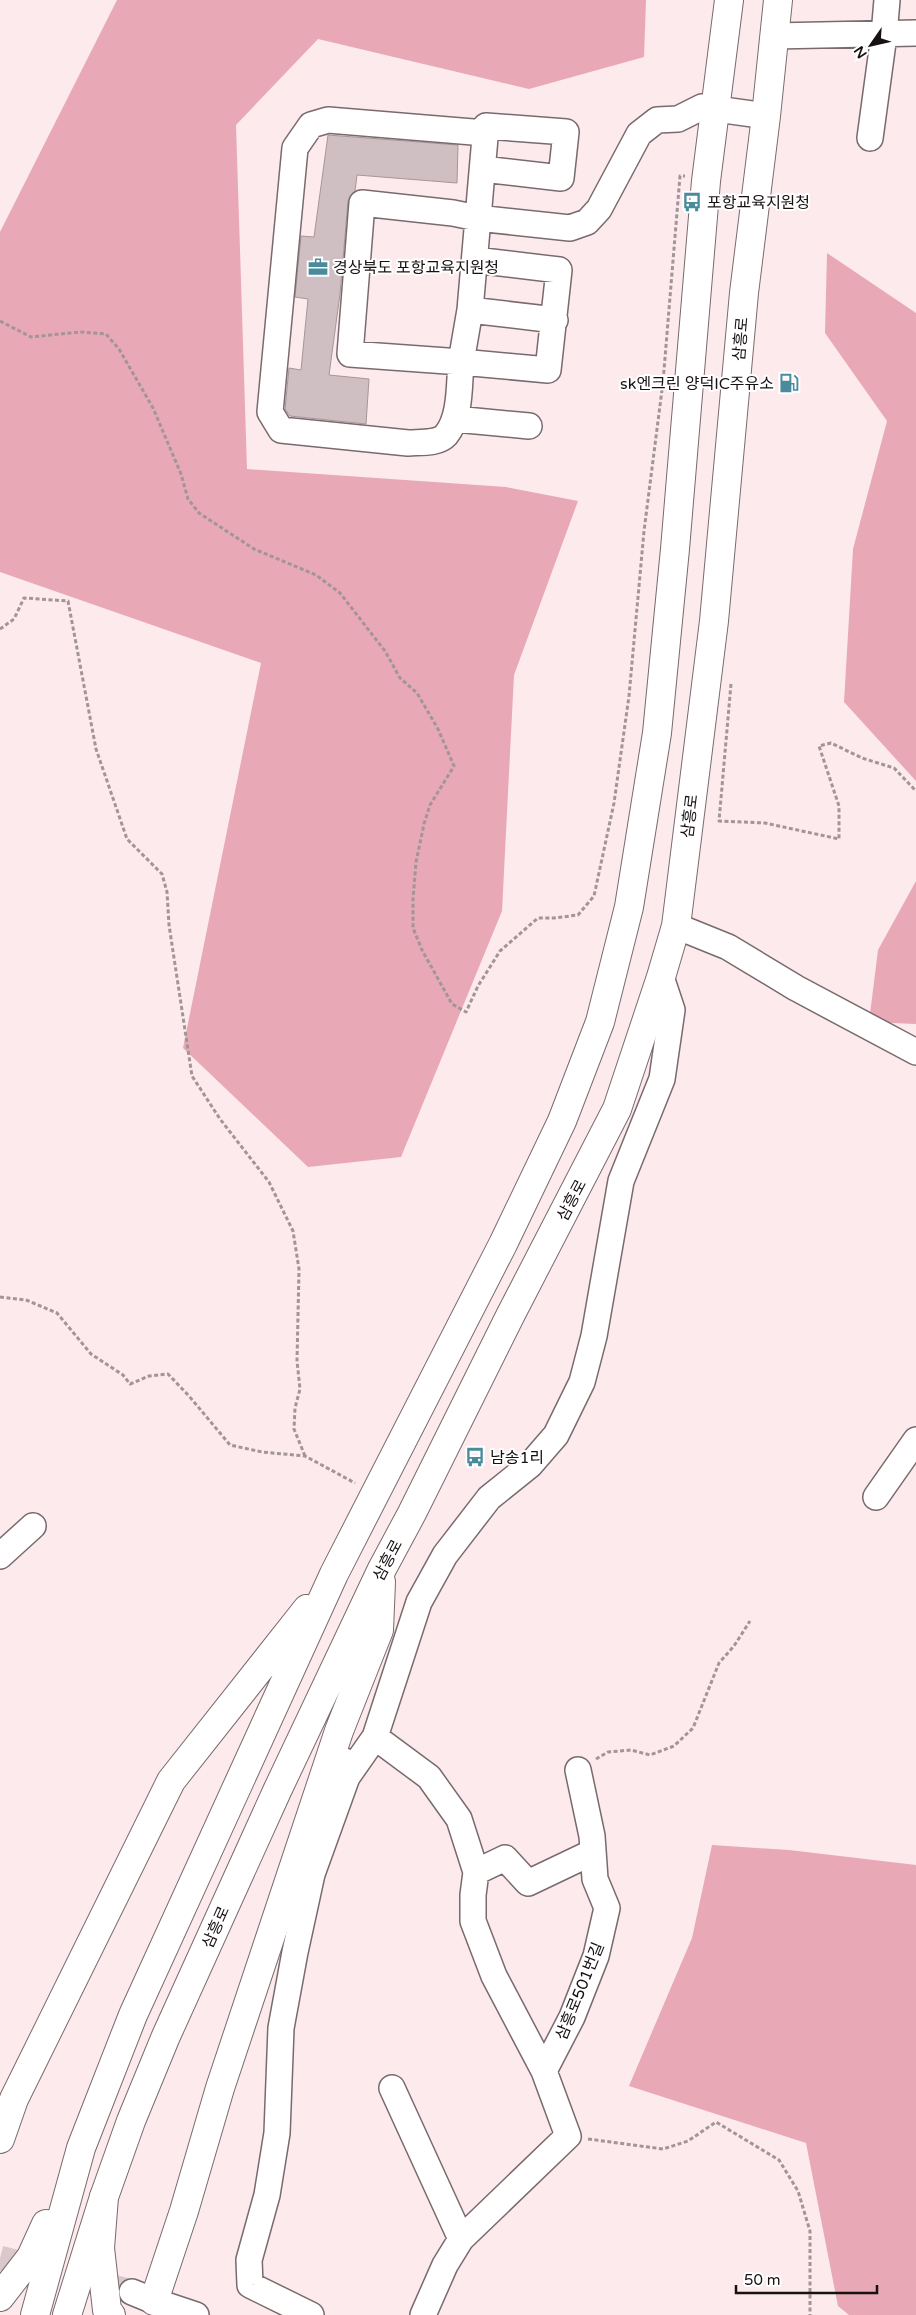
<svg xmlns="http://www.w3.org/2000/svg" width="916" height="2315" viewBox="0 0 916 2315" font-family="'Varela Round','Noto Sans KR',sans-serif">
	<rect width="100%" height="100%" fill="#fceaed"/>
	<!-- green -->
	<path fill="#e9a8b5" d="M117,0H646L644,57L529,89L318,39L236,125L247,469L506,487L578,501L514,675L502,911L401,1157L308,1167L183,1048L261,663L0,572V232Z
		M827,253L916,313V781L844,702L853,549L887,421L825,333Z
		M916,881V1024L869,1022L878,950Z
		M712,1845L789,1850L916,1865V2315H849L838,2306L806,2143L629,2086L692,1938Z"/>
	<!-- building -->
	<path fill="#d0bfc2" stroke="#a69698" d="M328,135L458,145L457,183L357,175L355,191L348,201L340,294L329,375L369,379L366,424L290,416L285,409L289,368L301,370L308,299L295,297L301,236L314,237Z"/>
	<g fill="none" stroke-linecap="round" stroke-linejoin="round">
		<!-- minor-tunnel -->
		<path stroke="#dac9cc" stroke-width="25" stroke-dasharray="25 12" stroke-linecap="butt" d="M0,2258L132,2292"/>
		<defs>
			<path id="minor" d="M774,36L916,33
				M485,133L328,120L311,125L295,148L270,412L281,430L408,443C420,442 438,444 446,435C461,417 459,384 461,362L350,354L362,203L453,213L477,218L570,228L587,222L599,209L639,134L657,120L678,119L702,107L766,116
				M870,138L884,35L887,0
				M475,260L559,270L548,370L461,362L470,310L486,126L566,132L561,178L483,169
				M470,310L555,320
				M455,419L529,426
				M676,926L728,947L796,988L916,1052
				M876,1497L916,1440
				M0,1556L33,1526
				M375,1737L429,1777L459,1819L476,1872L473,1895V1921L494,1976L544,2071
				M347,1777L375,1737L419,1602L445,1555L489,1498L530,1465L556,1435L582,1382L594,1336L621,1181L662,1079L672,1010L661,977
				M476,1872L505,1858L528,1883L593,1852
				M392,2088L461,2239
				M132,2292L154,2301L196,2315
				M311,2315L250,2285L249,2260L267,2195L277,2133L281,2028L295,1952L312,1874L347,1777L345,1761
				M423,2315L445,2265L461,2239L568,2136L544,2071L572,2017L596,1956L607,1908L595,1879L592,1836L578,1770"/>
			<path id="major" d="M0,2139L14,2099L171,1781L307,1609
				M0,2297L31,2257L46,2224
				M154,2301L184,2211L220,2088L339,1731L379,1630L381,1582
				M35,2315L81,2148L133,2015L334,1574L503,1244L562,1121L600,1022L629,907L657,733L675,549L706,181L729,0
				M67,2315L104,2197L131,2121L166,2036L277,1791L382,1569L412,1513L510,1316L617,1109L661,977L676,926L714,621L744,293L766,116L778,0"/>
			<path id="highway" d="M104,2197L100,2248L107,2310L111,2315"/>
		</defs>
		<!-- minor casing -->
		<use href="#minor" stroke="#796a6d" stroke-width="28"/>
		<!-- major casing -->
		<use href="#major" stroke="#796a6d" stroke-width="30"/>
		<!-- highway casing -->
		<use href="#highway" stroke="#796a6d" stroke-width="30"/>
		<!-- path -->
		<path stroke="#a29597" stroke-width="3" stroke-dasharray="4 2.5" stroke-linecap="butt" d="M0,321L31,337L80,332L106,334L119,349L153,408L181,474L188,499L199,513L254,549L316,575L340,593L385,651L400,678L417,693L438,729L454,766L430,805L424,824L416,862L413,899V928L422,950L452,1004L466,1012L478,986L500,951L538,918H554L578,915L594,896L614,803L629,696L644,531L663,382L680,176H685
			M0,629L14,619L24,598L68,601L96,749L127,839L162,874L167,892L169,925L192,1076L220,1119L269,1182L293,1231L299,1269L297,1361L300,1389L295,1408L294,1429L305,1456
			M731,684L719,821L765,823L839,839V806L819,746L831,743L862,758L894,768L916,791
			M0,1297L26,1300L57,1313L91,1354L123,1375L130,1384L149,1376L168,1374L189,1396L230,1445L262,1452L305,1456L355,1483
			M596,1759L608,1752L631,1750L650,1755L674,1746L693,1728L719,1663L734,1646L750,1621
			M588,2139L663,2149L688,2141L716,2122L779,2160L798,2191L810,2231V2315"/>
		<!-- minor -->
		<use href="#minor" stroke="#fff" stroke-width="25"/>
		<!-- major -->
		<use href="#major" stroke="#fff" stroke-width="28"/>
		<!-- highway -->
		<use href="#highway" stroke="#fff" stroke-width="28"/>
	</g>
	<!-- icons -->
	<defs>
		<symbol id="bus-bare" viewBox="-9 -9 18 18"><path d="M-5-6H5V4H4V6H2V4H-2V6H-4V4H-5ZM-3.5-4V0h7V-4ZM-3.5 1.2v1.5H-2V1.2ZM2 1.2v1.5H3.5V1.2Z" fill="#498b9c" stroke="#fff" stroke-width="2.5" paint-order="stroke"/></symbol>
		<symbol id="office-bare" viewBox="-9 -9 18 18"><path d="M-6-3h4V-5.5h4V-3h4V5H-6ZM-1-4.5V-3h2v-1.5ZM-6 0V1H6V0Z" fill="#498b9c" stroke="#fff" stroke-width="2.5" paint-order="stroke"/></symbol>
		<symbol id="fuel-bare" viewBox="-9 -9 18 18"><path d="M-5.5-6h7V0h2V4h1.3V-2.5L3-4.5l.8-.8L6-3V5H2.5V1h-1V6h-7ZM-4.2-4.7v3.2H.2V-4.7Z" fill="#498b9c" stroke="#fff" stroke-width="2.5" paint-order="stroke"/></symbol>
	</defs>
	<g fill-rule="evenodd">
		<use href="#bus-bare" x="678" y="188" width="28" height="28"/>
		<use href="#office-bare" x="304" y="253" width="28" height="28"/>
		<use href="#fuel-bare" x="775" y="369" width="28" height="28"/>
		<use href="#bus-bare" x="461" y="1443" width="28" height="28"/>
	</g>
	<g text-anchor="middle" stroke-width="4" stroke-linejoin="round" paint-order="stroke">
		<!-- poi labels -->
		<g font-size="16" fill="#171112" stroke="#fff" text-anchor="start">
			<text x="707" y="208">포항교육지원청</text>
			<text x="333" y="273">경상북도 포항교육지원청</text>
			<text x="774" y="389" text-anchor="end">sk엔크린 양덕IC주유소</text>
			<text x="490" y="1463">남송1리</text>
		</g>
		<!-- street labels -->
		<g font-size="16" fill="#171112" stroke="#fff">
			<text transform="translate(740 339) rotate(-85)" y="6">삼흥로</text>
			<text transform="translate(689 816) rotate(-83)" y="6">삼흥로</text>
			<text transform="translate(571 1200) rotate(-62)" y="6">삼흥로</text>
			<text transform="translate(387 1560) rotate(-62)" y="6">삼흥로</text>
			<text transform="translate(215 1927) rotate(-66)" y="6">삼흥로</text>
			<text transform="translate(579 1991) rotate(-68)" y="6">삼흥로501번길</text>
		</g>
	</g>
	<!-- north arrow -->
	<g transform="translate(871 45) rotate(236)" stroke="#ffffff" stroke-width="4" paint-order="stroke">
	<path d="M0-4L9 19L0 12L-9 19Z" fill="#171112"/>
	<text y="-8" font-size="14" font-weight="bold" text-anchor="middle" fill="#171112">N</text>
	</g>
	<!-- scale -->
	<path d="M736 2285v8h141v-8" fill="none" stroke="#171112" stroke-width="2.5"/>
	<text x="744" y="2285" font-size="15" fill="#171112" stroke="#ffffff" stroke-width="4" paint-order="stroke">50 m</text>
</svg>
